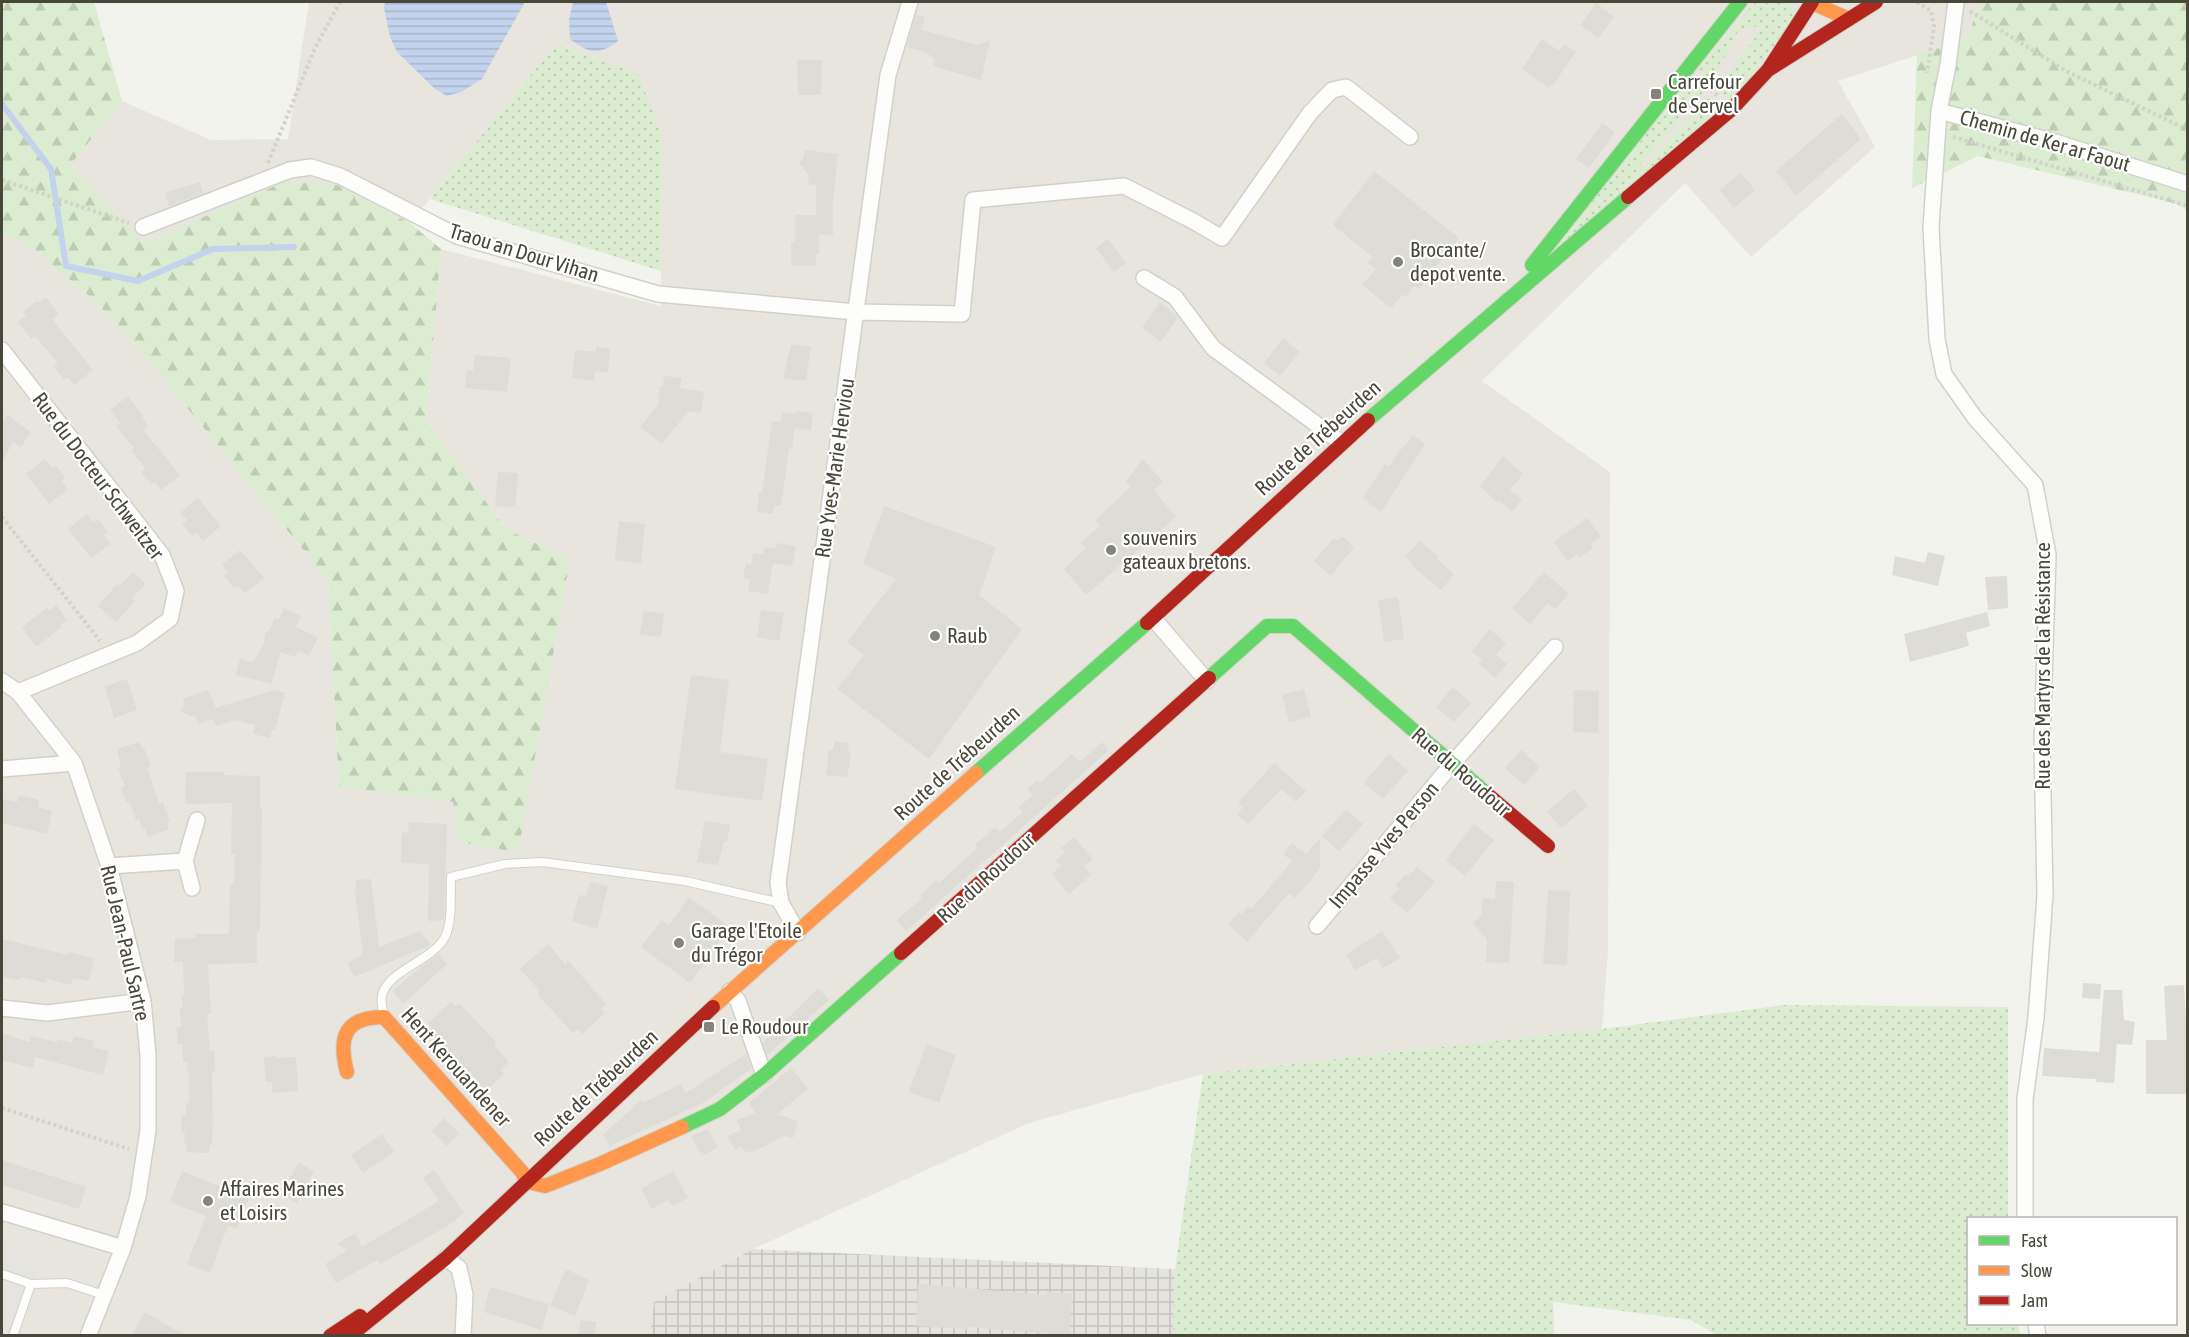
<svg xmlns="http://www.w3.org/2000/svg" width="2189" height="1337" viewBox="0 0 2189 1337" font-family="'Asap Condensed',sans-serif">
	<defs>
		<pattern id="industrial-grid" width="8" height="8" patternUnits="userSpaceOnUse" patternTransform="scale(1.5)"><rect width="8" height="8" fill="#e5e3de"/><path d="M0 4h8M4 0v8" fill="none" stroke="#c6c4bf"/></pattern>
		<pattern id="grass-dots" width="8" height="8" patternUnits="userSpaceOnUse" patternTransform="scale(1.5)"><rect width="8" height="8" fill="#dbecd0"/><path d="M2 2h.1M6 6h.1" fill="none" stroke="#bdccb3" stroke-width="1.8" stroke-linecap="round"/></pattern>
		<pattern id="forest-firs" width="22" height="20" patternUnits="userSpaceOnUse" patternTransform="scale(1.5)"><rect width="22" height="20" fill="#dbecd0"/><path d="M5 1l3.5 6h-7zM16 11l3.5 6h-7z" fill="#bdccb3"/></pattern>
		<pattern id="water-rules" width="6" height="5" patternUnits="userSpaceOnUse" patternTransform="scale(1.5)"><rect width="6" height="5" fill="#c3d3ed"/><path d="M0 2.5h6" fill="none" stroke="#a9b6cc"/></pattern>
	</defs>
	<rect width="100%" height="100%" fill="#f3f3ee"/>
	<!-- residential -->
	<path fill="#e7e5dd" d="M309,2H1980L1967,39L1838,81L1875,147L1751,257L1685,183L1482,381L1610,472L1608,953L1602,1029L1203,1074L1029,1123L753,1249L654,1302L650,1335L2,1336V234L25,242L86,293L127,334L328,580L339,786L453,802L517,852L570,559L506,529L426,421L441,249L661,306L662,135L637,74L556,44L410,223L333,183H282L144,243L70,165L122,101L211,140L288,139Z"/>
	<!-- industrial -->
	<path fill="url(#industrial-grid)" d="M753,1249L1175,1269L1173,1335L650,1336L654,1302Z"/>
	<!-- grass -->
	<path fill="url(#grass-dots)" d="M1755,2H1786L1798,11L1774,47L1729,101L1717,86L1729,75L1761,29L1758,26L1738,31L1728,52L1709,80L1699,69Z
		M556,44L638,74L662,135L661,271L430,199Z
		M1693,76L1706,89L1640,165L1643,168L1711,95L1723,108L1552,252Z
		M1784,1005L2008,1007V1218H1968V1324H2018L2020,1335H1716L1691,1320L1553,1302L1554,1335H1173L1175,1269L1203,1074L1602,1029Z"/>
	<!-- forest -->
	<path fill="url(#forest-firs)" d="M2,2H94L122,101L70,165L144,243L282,183H333L410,223L441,249L426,421L506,529L570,559L518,852L459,842L453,802L339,786L328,580L127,334L86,293L25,242L2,234Z
		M1980,2H2187V210L2174,203L1978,156L1912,188L1917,55L1967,39Z"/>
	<!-- parking -->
	<path fill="#e5e4df" d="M2,1244L43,1257L17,1335L2,1336Z
		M148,1259L185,1279L177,1290L146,1274Z"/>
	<!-- water -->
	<path fill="url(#water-rules)" d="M385,2H525L482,79L461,92L447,96L434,88L397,52L390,37L384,8Z
		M573,2H606L618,41C599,56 588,53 570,39L569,20Z"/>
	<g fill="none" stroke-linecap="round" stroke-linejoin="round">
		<!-- stream -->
		<path stroke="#c3d3ed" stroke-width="6" d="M2,104L51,169L66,266L138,281L213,249L294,247"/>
	</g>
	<!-- building -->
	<path fill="#dddcd6" d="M1596,3L1614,17L1598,38L1580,25Z
		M916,15L925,17L921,30L978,45L990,40L981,80L933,66L935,59L925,52L907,47Z
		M1542,39L1559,51L1564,44L1576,52L1553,85L1552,84L1549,88L1522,69Z
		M797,60H822L821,95H798Z
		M1842,114L1861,139L1796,196L1776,171Z
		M1602,123L1615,132L1589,168L1576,159Z
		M805,150L838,154L833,202V235L819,234V254H816V266L791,265V243H795V215H816V185L808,184L809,175L799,163L803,159Z
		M1374,171L1459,238L1419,289L1414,286L1405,297L1402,295L1391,308L1362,285L1376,269L1368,263L1373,257L1333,225Z
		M1741,173L1755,190L1734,208L1720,190Z
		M200,182L203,193L169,206L165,193Z
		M1108,239L1126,263L1114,272L1096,248Z
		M46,297L59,314L52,319L93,370L74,385L68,377L64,380L54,367L58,363L35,336L31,339L18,322L26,316L23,312L37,301L38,303Z
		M1160,302L1178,317L1161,342L1142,328Z
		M1283,338L1300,352L1280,376L1264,363Z
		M791,344L811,347L806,381L783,378Z
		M596,347L610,349L608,372L595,371L594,381L572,378L575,350L596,352Z
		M475,355L511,358L507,392L465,388L467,370L473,371Z
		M664,376L682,378L680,388L704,392L701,413L688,411L662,444L640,427L658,405L660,386L663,387Z
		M128,396L144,417L142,418L148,426L143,430L180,475L161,490L155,482L151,484L141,472L145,468L131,450L134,448L116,426L120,423L110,410Z
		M797,411L813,413L811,431L795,428L792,449L789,448L781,506L774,505L773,514L757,512L759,492L762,493L772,421L780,422L782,412L796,414Z
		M7,415L31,432L21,447L13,442L2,462V423Z
		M1413,435L1425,444L1381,512L1363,498L1385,464L1389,466L1404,445L1405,446Z
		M1503,456L1523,474L1510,490L1522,500L1512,512L1500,501L1498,503L1480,486Z
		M45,459L52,468L56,465L65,478L61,481L68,489L49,504L26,474Z
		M1143,459L1163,482L1154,490L1176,517L1086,595L1064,569L1086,548L1081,542L1100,526L1096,520L1130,487L1126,481Z
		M498,472L518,473L515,507L495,506Z
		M198,498L221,526L203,541L196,533L192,536L182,524L187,520L180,513Z
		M884,506L996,547L979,595L1022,629L929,759L837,689L864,655L847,642L896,579L863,564Z
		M87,514L93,522L98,519L108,532L104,535L110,544L91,558L68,529Z
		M1587,518L1601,537L1591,544L1593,548L1580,557L1577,554L1567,561L1554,542Z
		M619,521L645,524L641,563L615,560Z
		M1342,536L1354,547L1331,576L1314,561L1334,538L1337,541Z
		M1419,541L1438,556L1436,558L1454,574L1441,590L1412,566L1413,564L1405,557Z
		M777,543L796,546L792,566L773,563L768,594L748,591L750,580L743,578L746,563L751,565L753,553L763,554L764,547L775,549Z
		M240,550L264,578L245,593L238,585L234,588L224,576L228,573L222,564Z
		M1928,552L1945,556L1938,586L1892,575L1895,556L1925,563Z
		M133,572L146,584L132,598L135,601L116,622L98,606L117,584L120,586Z
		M1544,572L1569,594L1555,609L1548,603L1530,624L1512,608Z
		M2007,576L2008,608L1988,610L1985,577Z
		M1398,597L1404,639L1384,642L1378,600Z
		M56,605L67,620L60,625L62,627L36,647L22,627L47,608L49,611Z
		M284,608L301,616L296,627L318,637L309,656L298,651L296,657L280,652L272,684L236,675L240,658L253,663L265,641L264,637L266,632L270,630L275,618L279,619Z
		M761,610L784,613L779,641L757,637Z
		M644,611L664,614L661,637L640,634Z
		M1987,612L1990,626L1966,633L1969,646L1910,662L1904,634Z
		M1490,629L1506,643L1496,655L1507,664L1495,678L1479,664L1482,660L1472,651Z
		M691,675L729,680L720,752L768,759L762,801L675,789Z
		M127,679L137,710L114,718L105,686Z
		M1453,687L1471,703L1454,722L1436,707Z
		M1304,689L1311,717L1289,722L1282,695Z
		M208,690L216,708L274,690L285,693L275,730L272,729L270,738L253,734L255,725L235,720L216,726L213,719L198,724L195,715L190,716L180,711L184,704L183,699Z
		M1574,690L1599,691L1598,733L1573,732Z
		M835,741L849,743L848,752L851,753L847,777L826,775L829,750H833Z
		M139,742L142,748H144L151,766L147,768L159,803L163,802L170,821L167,822L169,829L148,837L145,829L143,830L139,819L136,820L130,802L126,803L121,788L125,786L118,769L121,768L117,749Z
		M1102,742L1109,750L906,931L897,920L922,898L920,896L936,880L939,883L977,848L975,845L995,827L1000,832L1023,812L1019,807L1032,795L1027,789L1037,780L1040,783L1072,754L1080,762Z
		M1521,750L1540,767L1524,785L1505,768Z
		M1389,754L1408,771L1383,799L1364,783Z
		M1274,763L1306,791L1296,802L1281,789L1248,824L1237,815L1243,807L1238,803Z
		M186,772H224V775L260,776V808H262L260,931H257V963L208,964L211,1014H207L210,1051H214L215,1071H212L213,1124L212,1145H210L209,1153L186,1152L187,1144L184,1143L185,1132H181L182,1115L186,1116V1103H189V1073H187V1062H183L182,1044H178L177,1027H181L180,1008H183L182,995H184L183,962H174L175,939L195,938V934H229L230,884H234L235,854H231L232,803L185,804Z
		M1574,789L1588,806L1561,828L1547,811Z
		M19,795L39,800L38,807L52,811L47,834L2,823V799L17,802Z
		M1346,809L1363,824L1339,851L1322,836Z
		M705,821L730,825L727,842L724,841L718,865L697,862Z
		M409,822L447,824L444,920L428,921L429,864L401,863L402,832L408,833Z
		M1474,824L1494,840L1465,876L1446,860Z
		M1074,837L1093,859L1084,866L1091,875L1069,894L1052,874L1061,866L1056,861L1065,853L1061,848Z
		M1320,838V867L1311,880L1295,898L1289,893L1247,942L1228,924L1239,912L1241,914L1248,907L1251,909L1292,861L1283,854L1292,843L1306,854Z
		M1417,867L1435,882L1407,913L1390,898L1399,889L1395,886L1406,874L1409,876Z
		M371,879L379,947L420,931L431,945L354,977L348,963L363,954L355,893L356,880Z
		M1496,881L1514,882L1509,963L1486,962L1487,939L1473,923L1481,915L1483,898L1495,899Z
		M590,882L608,886L597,929L572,921L579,895L586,896Z
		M1548,890L1570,891L1567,965L1543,964Z
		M689,897L727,925L716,938L720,941L690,983L641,947L662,920L669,925Z
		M1382,931L1400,958L1383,968L1377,958L1355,970L1346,955Z
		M2,939L68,955L69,952L94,958L89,981L73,978L71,985L47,979L46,983L20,977L19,980L2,976Z
		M548,944L566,965L567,959L606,1004L601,1009L605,1013L582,1034L578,1029L573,1033L537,994L540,991L520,969Z
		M439,954L447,964L403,1004L393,991L419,968Z
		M2083,983L2101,984L2100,999L2082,998Z
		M2184,985L2187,1040V1094H2146V1040H2167L2164,986Z
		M818,988L829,1000L767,1055L763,1043Z
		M2104,990H2122L2124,1020L2135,1022L2132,1045L2117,1044L2114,1083L2096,1082V1079L2042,1076L2044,1048L2099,1052Z
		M451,1002L455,1007L459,1003L496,1042L494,1045L509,1062L500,1070L504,1074L486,1091L466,1068L463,1071L428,1031L432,1027L428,1023Z
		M4,1034L29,1042L30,1036L57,1042L58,1039L72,1043L74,1036L94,1041L92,1047L109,1051L103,1075L35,1057L33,1068L2,1060V1044Z
		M926,1044L956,1055L939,1103L909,1092Z
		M746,1054L751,1069L703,1103L609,1146L603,1135L641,1100L643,1103L681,1084L686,1093Z
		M276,1056L278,1058L296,1057L298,1091L272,1093V1082H266L264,1057Z
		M791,1068L808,1089L777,1114L798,1121L793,1138L784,1136L755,1151L745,1152L741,1146L735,1150L727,1136L741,1130L737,1120L755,1113L749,1103Z
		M496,1106L508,1118L499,1126L487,1114Z
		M444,1118L459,1133L447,1146L432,1131Z
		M708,1129L718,1147L704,1155L702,1152L700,1153L691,1136Z
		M382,1134L394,1152L363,1173L351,1155Z
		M2,1160L86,1187L79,1209L2,1185Z
		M299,1163L314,1171L297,1203L280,1194Z
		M434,1170L464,1213L449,1225L380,1264L377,1260L336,1283L325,1264L348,1250L337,1244L355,1233L362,1247L439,1201L423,1178Z
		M182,1171L249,1198L237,1229L228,1225L210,1273L187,1264L206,1216L170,1202Z
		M673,1171L688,1198L672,1206L668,1200L652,1209L641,1189Z
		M566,1269L589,1280L575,1316L550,1306Z
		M918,1284L1046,1295V1292L1072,1294L1070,1335L968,1327V1329L916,1326Z
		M490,1287L549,1304L542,1330L484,1312Z
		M144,1312L185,1335H132Z
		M581,1320L597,1322L594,1335H578Z"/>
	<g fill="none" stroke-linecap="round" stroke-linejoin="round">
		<defs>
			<path id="lane" d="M384,1015C382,1008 380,999 383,992C392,969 433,960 445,937C453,920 450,896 451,877L505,864L542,862L685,881L781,903
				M2,1274L31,1284L67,1283L104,1295
				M13,1336L31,1284"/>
			<path id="street" d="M1956,2L1948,65L1939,111L2055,142L2188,184
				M1939,111L1931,227L1937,339L1944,374L1975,418L2035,485L2048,555L2042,744L2045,895L2036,1018L2025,1099V1218
				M143,227L290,170L311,167L340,176L457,236L658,294L856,312L962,314L973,200L1124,186L1193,221L1222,238L1310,113L1332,90L1346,87L1410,137
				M1144,278L1175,297L1213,348L1342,443
				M2,350L162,555L176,591L170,619L137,643L18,692
				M1153,618L1207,681
				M2,681L18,692L74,763L109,866L143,1001L148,1055V1130L138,1196L123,1248L88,1336
				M2,769L74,763
				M185,861L197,820
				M109,866L185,861L192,888
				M1317,926L1452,764L1555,647
				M798,933L781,903L778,883L888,75L910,2
				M730,991L738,1001L764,1075
				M2,1008L47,1013L143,1001
				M2,1212L123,1248
				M446,1258L459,1268L465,1295L463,1336
				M2036,1324L2038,1336"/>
			<path id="fast" d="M1532,265L1740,2
				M1368,420L1628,197
				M1209,678L1267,626H1293L1486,793
				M976,773L1147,623
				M682,1127L720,1109L764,1075L901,953"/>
			<path id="slow" d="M1810,2L1849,19
				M713,1007L976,773
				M347,1072C338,1038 344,1017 384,1017L522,1172L527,1182L545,1186L600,1164L682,1127"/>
			<path id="jam" d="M1768,70L1876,2
				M1628,197L1731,110L1768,70L1812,2
				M1147,623L1368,420
				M1486,793L1548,846
				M901,953L1209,678
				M330,1336L360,1316
				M350,1336L446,1258L713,1007"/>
		</defs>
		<!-- lane casing -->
		<use href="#lane" stroke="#d1d1cc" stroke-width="10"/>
		<!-- street casing -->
		<use href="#street" stroke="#d1d1cc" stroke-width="18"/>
		<!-- fast casing -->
		<use href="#fast" stroke="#d1d1c6" stroke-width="16"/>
		<!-- slow casing -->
		<use href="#slow" stroke="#d1d1c6" stroke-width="16"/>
		<!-- jam casing -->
		<use href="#jam" stroke="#d1d1c6" stroke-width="16"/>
		<!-- path -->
		<path stroke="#d3d2cc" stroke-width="4" stroke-dasharray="3 3" stroke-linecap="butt" d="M1917,2L1931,11L1934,26L1927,73
			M1970,11L2066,71L2188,130
			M1702,81L1718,96
			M1953,137L2188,206
			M268,163L315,48L340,2
			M2,180L129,223
			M2,517L100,641
			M2,1108L129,1149"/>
		<!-- lane -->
		<use href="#lane" stroke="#fdfdfc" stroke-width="8"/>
		<!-- street -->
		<use href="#street" stroke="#fdfdfc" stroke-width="15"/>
		<!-- fast -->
		<use href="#fast" stroke="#63d668" stroke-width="14"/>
		<!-- slow -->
		<use href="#slow" stroke="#ff974d" stroke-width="14"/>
		<!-- jam -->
		<use href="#jam" stroke="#b3261e" stroke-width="14"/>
	</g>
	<!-- markers -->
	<g fill="#848379" stroke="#fff" stroke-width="2">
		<rect x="1650" y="88" width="12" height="12" rx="3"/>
		<circle cx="1398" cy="262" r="6"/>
		<circle cx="1111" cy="550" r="6"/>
		<circle cx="935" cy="636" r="6"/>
		<circle cx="679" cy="943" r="6"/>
		<rect x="703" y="1021" width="12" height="12" rx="3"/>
		<circle cx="208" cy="1201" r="6"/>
	</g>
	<g text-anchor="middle" stroke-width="4.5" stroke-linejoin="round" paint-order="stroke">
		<!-- poi labels -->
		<g font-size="21" fill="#49473a" stroke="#fff" text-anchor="start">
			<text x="1668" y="89">Carrefour<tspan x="1668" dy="24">de Servel</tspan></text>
			<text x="1410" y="257">Brocante/<tspan x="1410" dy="24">depot vente.</tspan></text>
			<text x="1123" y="545">souvenirs<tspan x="1123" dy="24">gateaux bretons.</tspan></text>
			<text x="947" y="643">Raub</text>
			<text x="691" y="938">Garage l'Etoile<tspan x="691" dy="24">du Trégor</tspan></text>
			<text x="721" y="1034">Le Roudour</text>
			<text x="220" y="1196">Affaires Marines<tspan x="220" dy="24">et Loisirs</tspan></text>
		</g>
		<!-- street labels -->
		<g font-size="21" fill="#49473a" stroke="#fff">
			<text transform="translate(2045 141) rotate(16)" y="7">Chemin de Ker ar Faout</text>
			<text transform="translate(524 253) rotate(17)" y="7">Traou an Dour Vihan</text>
			<text transform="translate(1318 438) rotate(-42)" y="7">Route de Trébeurden</text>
			<text transform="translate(835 468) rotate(-82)" y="7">Rue Yves-Marie Herviou</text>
			<text transform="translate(98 476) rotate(53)" y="7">Rue du Docteur Schweitzer</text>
			<text transform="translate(2043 666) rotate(-90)" y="7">Rue des Martyrs de la Résistance</text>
			<text transform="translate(957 763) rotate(-42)" y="7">Route de Trébeurden</text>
			<text transform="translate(1461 772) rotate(41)" y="7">Rue du Roudour</text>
			<text transform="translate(1384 845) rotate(-50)" y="7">Impasse Yves Person</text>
			<text transform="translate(986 878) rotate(-42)" y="7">Rue du Roudour</text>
			<text transform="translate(125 943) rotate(77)" y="7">Rue Jean-Paul Sartre</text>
			<text transform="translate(456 1067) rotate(48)" y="7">Hent Kerouandener</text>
			<text transform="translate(596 1088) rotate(-43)" y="7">Route de Trébeurden</text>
		</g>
	</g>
	<!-- border -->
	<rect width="2189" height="1337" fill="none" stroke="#49473a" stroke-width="6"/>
	<!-- legend -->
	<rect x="1967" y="1217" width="210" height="108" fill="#ffffff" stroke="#b6b5b0" stroke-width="1.5"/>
	<rect x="1979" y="1236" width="30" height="9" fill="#63d668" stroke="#b6b5b0" stroke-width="1.5"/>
	<text x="2021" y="1247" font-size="18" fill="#49473a">Fast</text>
	<rect x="1979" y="1266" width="30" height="9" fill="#ff974d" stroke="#b6b5b0" stroke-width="1.5"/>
	<text x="2021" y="1277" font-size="18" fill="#49473a">Slow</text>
	<rect x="1979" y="1296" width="30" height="9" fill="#b3261e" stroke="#b6b5b0" stroke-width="1.5"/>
	<text x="2021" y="1307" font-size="18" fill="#49473a">Jam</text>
</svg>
